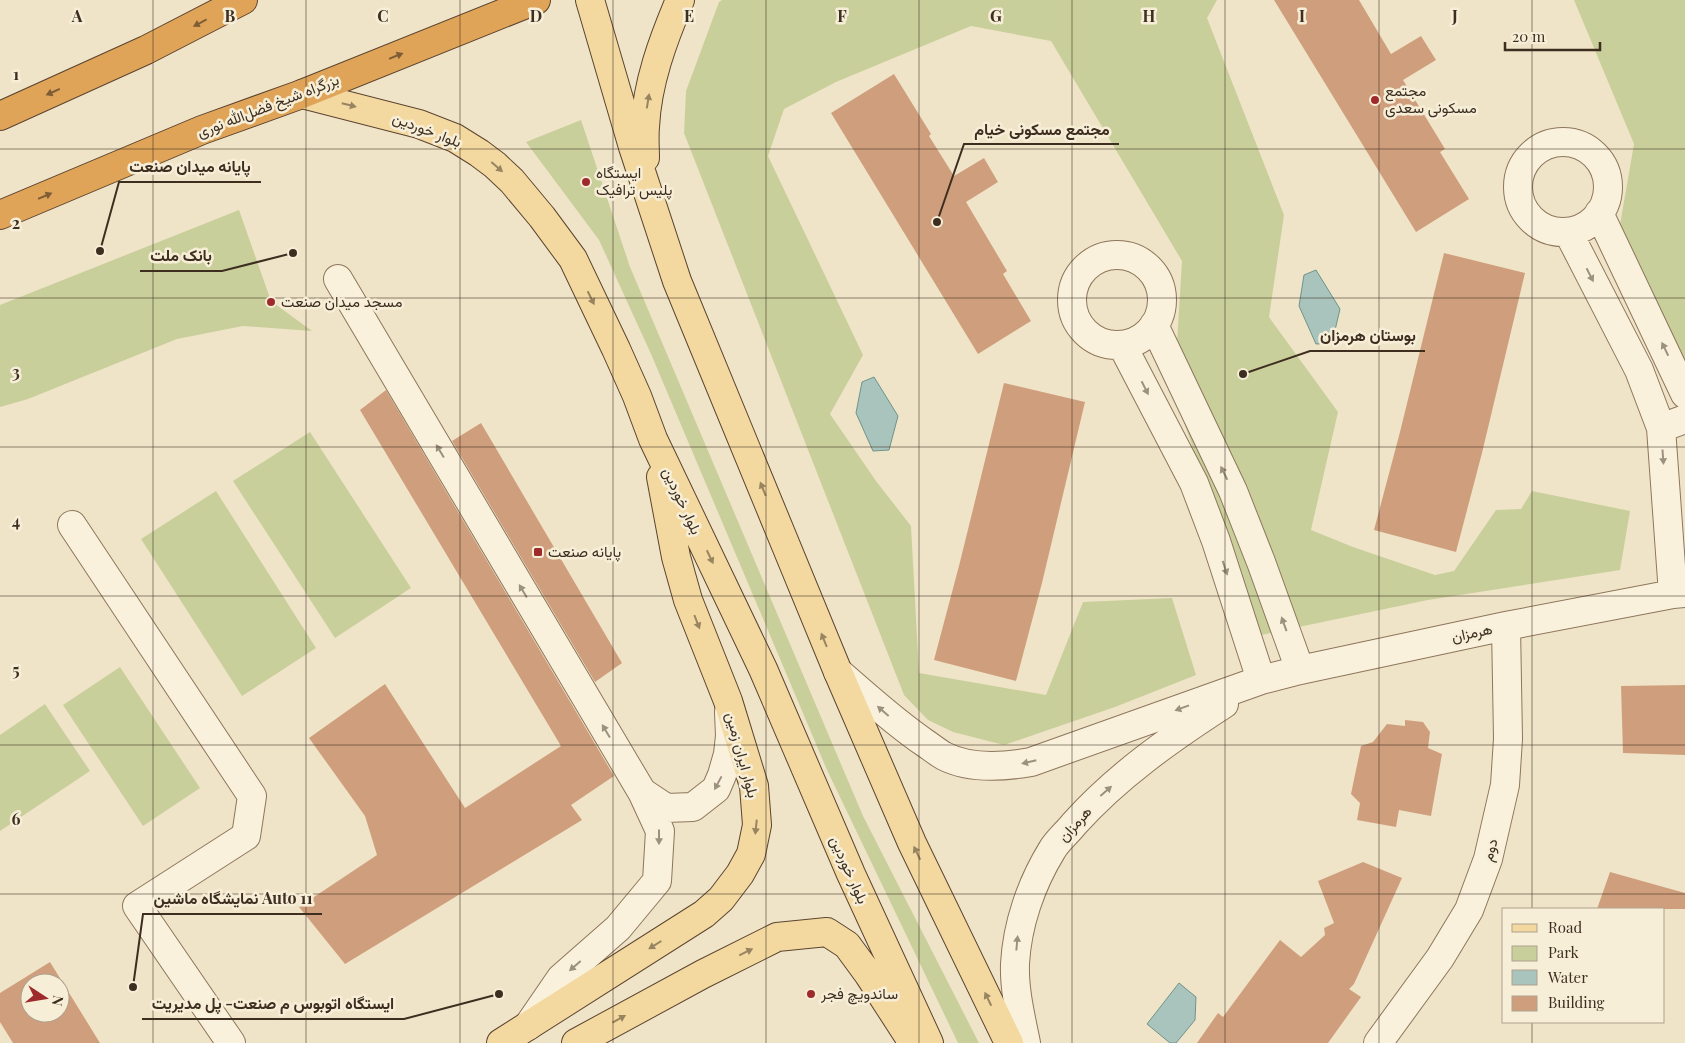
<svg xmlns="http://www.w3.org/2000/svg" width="1685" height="1043" viewBox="0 0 1685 1043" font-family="'Playfair Display',Vazirmatn,serif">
	<rect width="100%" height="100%" fill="#f0e4c8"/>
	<!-- green -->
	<path fill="#c9cf9b" d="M722,0H1217L1207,18L1284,215L1269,317L1338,412L1311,530L1353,547L1435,575L1454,571L1496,510L1521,509L1532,491L1630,511L1620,570L1428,600L1256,636L1174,392L1182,261L1051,41L971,26L836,82L784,109L768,156L863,355L830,414L876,481L911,526L919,673L1046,695L1083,602L1172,598L1196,675L1115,707L1004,745L953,732L928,720L904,695L684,133L686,91L719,2Z
		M1574,0H1685V387L1617,242L1634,144Z
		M581,120L630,267L863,816L979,1043H958L827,770L651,354L599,240L526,142Z
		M239,210L271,301L312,331L243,326L177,339L28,399L0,407V305Z
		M310,432L411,588L335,638L233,481Z
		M216,491L316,648L242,696L141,539Z
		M120,667L200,788L143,826L63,705Z
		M45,704L90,771L0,831V735Z"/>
	<!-- water -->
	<path fill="#a9c4bc" stroke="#6f938a" d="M1316,270L1340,309L1332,343L1316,344L1299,306L1304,275Z
		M874,377L898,416L889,450L873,451L856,413L862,382Z
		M1179,983L1196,997L1195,1020L1176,1043H1170L1147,1024Z"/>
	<!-- building -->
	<path fill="#cf9f7d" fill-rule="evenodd" d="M1274,0H1359L1391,54L1421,36L1436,60L1403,80L1445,149L1440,152L1469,199L1416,232Z
		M894,74L931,134L929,136L954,176L984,158L998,182L966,202L1007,271L1003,274L1031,321L978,354L831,113Z
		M1444,253L1525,273L1482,453L1456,552L1374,530L1400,432Z
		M1004,383L1085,402L1042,583L1016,681L934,660L960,562Z
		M386,390L614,776L571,805L582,820L345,964L299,907L377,855L365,816L309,738L385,684L465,808L561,746L360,410Z
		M481,423L622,663L595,682L452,441Z
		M1685,685V755L1623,753L1621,686Z
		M1405,720L1423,722L1430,732L1428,748L1442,754L1431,816L1399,810L1396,827L1357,820L1360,803L1351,794L1361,746L1373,742L1387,724L1405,726Z
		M1363,862L1402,878L1354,984L1349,989L1361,997L1328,1043H1197L1218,1013L1223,1017L1280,940L1301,957L1325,935L1324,928L1334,923L1318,881Z
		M1610,872L1685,893V909H1597Z
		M50,962L100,1043H13L0,1022V993ZM30,983H60V1013H30Z"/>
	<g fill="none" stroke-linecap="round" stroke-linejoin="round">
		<defs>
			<path id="minor" d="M1518 187a45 45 0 1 1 90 0a45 45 0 1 1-90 0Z
				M1599,213L1685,394
				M1568,232L1639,370L1661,428L1673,594
				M1072 300a45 45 0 1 1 90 0a45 45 0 1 1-90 0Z
				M338,279L642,792L666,808L693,807L716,789L722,775L728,754L730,736L729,712
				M1154,325L1233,491L1261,562L1300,670
				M1122,345L1194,483L1216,541L1261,680
				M1661,428L1685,419
				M72,525L252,796L246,836L137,906L231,1043
				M838,672C866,696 894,722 925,743C931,747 937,752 944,756C969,769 1003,767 1031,762L1261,680L1300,670L1506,626L1673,594L1685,593
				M528,1026L561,978L618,928L657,881L660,831L642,792
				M1026,1043C1021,1018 1014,990 1015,964C1017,925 1031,884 1052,850C1057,841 1067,833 1074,824C1117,776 1170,739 1224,704
				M1378,1043L1440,958L1469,910L1488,859L1505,785L1508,739L1506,626"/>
			<path id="major" d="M590,0L633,147L677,281L838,672L912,843L1009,1043
				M302,94L419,124L455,138L479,153L495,165L512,181L542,217L573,259L616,349L637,396L653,439L763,669L851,874L929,1043
				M645,158C645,148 644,137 645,127C647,83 663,40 680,0
				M501,1043L704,914L721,899L740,874L751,854L757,825L754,786L728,701L688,600L676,557L661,477
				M576,1043L703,974L777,937L827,932L847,945L869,975L913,1043"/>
			<path id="highway" d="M0,116L146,50L243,0
				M0,215L202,130L302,94L536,0"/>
		</defs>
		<!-- minor casing -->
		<use href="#minor" stroke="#8d765c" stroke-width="30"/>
		<!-- major casing -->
		<use href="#major" stroke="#5b4430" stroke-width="30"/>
		<!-- highway casing -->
		<use href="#highway" stroke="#5b4430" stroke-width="30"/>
		<!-- minor -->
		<use href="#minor" stroke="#faf1dc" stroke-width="28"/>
		<!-- major -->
		<use href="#major" stroke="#f3d9a0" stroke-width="28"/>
		<!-- highway -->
		<use href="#highway" stroke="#e0a458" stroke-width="28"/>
	</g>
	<!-- one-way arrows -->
	<defs><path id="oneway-solid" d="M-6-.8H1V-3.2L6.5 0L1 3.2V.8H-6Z" transform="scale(1.25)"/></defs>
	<g fill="#7e5d36">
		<use href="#oneway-solid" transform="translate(200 23) rotate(152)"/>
		<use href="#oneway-solid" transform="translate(396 56) rotate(-22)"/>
		<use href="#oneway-solid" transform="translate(53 92) rotate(156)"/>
		<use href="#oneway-solid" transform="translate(45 196) rotate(-23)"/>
	</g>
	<g fill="#988460">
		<use href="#oneway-solid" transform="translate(648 101) rotate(-81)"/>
		<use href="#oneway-solid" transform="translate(349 105) rotate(14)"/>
		<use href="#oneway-solid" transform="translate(497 167) rotate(41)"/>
		<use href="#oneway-solid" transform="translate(591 298) rotate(64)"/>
		<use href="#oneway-solid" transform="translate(763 489) rotate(-112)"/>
		<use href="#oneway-solid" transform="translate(710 557) rotate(65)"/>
		<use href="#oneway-solid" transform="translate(697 622) rotate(69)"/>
		<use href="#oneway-solid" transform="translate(824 640) rotate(-112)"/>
		<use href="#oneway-solid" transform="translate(756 827) rotate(96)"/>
		<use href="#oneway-solid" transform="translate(917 853) rotate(-116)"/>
		<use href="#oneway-solid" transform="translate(655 945) rotate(148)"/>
		<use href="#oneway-solid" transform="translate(746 952) rotate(-26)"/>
		<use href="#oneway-solid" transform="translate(988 999) rotate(-116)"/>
		<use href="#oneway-solid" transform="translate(619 1019) rotate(-29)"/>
	</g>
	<g fill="#9c907e">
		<use href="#oneway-solid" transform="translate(1590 275) rotate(63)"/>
		<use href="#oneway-solid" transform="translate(1665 349) rotate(-116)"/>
		<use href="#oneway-solid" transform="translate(1145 388) rotate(63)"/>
		<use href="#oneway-solid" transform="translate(440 451) rotate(-121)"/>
		<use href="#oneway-solid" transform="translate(1663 457) rotate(86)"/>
		<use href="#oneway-solid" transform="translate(1224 473) rotate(-116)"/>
		<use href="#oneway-solid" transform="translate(1225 568) rotate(72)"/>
		<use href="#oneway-solid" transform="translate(523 591) rotate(-121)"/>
		<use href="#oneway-solid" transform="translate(1284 624) rotate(-110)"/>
		<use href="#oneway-solid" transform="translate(1182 708) rotate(160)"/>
		<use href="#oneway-solid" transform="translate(883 711) rotate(-139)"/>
		<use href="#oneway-solid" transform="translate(606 731) rotate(-121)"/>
		<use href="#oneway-solid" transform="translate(1029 762) rotate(167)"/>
		<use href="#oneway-solid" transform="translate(718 783) rotate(118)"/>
		<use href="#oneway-solid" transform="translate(1106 791) rotate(-41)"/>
		<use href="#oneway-solid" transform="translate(659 837) rotate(90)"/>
		<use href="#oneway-solid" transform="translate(1017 943) rotate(-85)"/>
		<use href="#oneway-solid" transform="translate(575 966) rotate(139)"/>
	</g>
	<!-- grid -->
	<path fill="none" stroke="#3d2e20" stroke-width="1" stroke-opacity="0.55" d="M153,0V1043M306,0V1043M460,0V1043M613,0V1043M766,0V1043M919,0V1043M1072,0V1043M1225,0V1043M1379,0V1043M1532,0V909M0,149H1685M0,298H1685M0,447H1685M0,596H1685M0,745H1685M0,894H1685M1532,1022V1043"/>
	<!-- markers -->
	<g fill="#9e2a2b" stroke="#f7eed8" stroke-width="2">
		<circle cx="1375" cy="100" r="5"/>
		<circle cx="586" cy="182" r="5"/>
		<circle cx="271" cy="302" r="5"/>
		<rect x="533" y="547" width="10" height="10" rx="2.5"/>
		<circle cx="811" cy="994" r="5"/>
	</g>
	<g text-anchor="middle" stroke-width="5" stroke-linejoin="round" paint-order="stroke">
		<!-- poi labels -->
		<g font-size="15" fill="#3d2e20" stroke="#f7eed8" text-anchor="start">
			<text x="1385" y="96">مجتمع<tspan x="1385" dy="17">مسکونی سعدی</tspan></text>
			<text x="596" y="178">ایستگاه<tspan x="596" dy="17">پلیس ترافیک</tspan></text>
			<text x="281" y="307">مسجد میدان صنعت</text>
			<text x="548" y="557">پایانه صنعت</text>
			<text x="821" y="999">ساندویچ فجر</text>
		</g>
		<!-- street labels -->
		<g font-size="15" fill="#3d2e20" stroke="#f7eed8">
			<text transform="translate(268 106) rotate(-21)" y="5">بزرگراه شیخ فضل‌الله نوری</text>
			<text transform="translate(427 130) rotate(21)" y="5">بلوار خوردین</text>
			<text transform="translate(682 501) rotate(65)" y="5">بلوار خوردین</text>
			<text transform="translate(1472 633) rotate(-12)" y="5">هرمزان</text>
			<text transform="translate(742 755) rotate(75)" y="5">بلوار ایران زمین</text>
			<text transform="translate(1075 824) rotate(-48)" y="5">هرمزان</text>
			<text transform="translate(1490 850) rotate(-75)" y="5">دوم</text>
			<text transform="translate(849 870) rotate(66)" y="5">بلوار خوردین</text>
		</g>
	</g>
	<g font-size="16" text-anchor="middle" font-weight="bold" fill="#3d2e20" stroke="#f7eed8" stroke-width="5" stroke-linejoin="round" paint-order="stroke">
		<text x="77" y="22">A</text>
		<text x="230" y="22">B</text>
		<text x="383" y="22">C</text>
		<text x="536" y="22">D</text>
		<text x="689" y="22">E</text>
		<text x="842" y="22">F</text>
		<text x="996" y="22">G</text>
		<text x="1149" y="22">H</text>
		<text x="1302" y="22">I</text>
		<text x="1455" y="22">J</text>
		<text x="16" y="80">1</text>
		<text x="16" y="229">2</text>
		<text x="16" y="378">3</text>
		<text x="16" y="527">4</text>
		<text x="16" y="676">5</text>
		<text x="16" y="825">6</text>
	</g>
	<!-- callouts -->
	<path fill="none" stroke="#3d2e20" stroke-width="2" d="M937 222L964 144H1119M100 251L119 182H261M293 253L222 271H140M1243 374L1310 351H1425M133 987L143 914H322M499 994L404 1019H142"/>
	<g fill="#3d2e20" stroke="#f7eed8" stroke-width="2">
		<circle cx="937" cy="222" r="5"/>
		<circle cx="100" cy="251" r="5"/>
		<circle cx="293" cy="253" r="5"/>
		<circle cx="1243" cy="374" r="5"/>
		<circle cx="133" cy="987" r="5"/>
		<circle cx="499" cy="994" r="5"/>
	</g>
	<g font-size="16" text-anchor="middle" font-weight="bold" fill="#3d2e20" stroke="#f7eed8" stroke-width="5" stroke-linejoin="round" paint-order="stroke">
		<text x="1042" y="135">مجتمع مسکونی خیام</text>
		<text x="190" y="172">پایانه میدان صنعت</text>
		<text x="181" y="261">بانک ملت</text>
		<text x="1368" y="341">بوستان هرمزان</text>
		<text x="233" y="904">نمایشگاه ماشین Auto 11</text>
		<text x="273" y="1009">ایستگاه اتوبوس م صنعت- پل مدیریت</text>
	</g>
	<!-- legend -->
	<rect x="1502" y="908" width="162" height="115" fill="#f7eed8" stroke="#ada18e"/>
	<rect x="1512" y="924" width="25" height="8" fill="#f3d9a0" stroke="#ada18e"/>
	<text x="1548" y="933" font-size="15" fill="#3d2e20">Road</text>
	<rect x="1512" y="946" width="25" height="15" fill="#c9cf9b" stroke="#ada18e"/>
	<text x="1548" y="958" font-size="15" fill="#3d2e20">Park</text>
	<rect x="1512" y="970" width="25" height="15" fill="#a9c4bc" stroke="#ada18e"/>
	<text x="1548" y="983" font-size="15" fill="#3d2e20">Water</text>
	<rect x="1512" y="996" width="25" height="15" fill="#cf9f7d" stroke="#ada18e"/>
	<text x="1548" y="1008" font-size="15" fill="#3d2e20">Building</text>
	<!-- north arrow -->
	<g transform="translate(45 998) rotate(102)"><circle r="24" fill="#f7eed8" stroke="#ada18e"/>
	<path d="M0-4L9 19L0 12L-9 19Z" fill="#9e2a2b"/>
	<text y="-8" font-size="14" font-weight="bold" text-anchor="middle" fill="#3d2e20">N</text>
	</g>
	<!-- scale -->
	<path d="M1505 42v8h95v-8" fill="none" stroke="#3d2e20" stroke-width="2.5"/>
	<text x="1512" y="42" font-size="15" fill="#3d2e20" stroke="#f7eed8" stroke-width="4" paint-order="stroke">20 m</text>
</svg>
